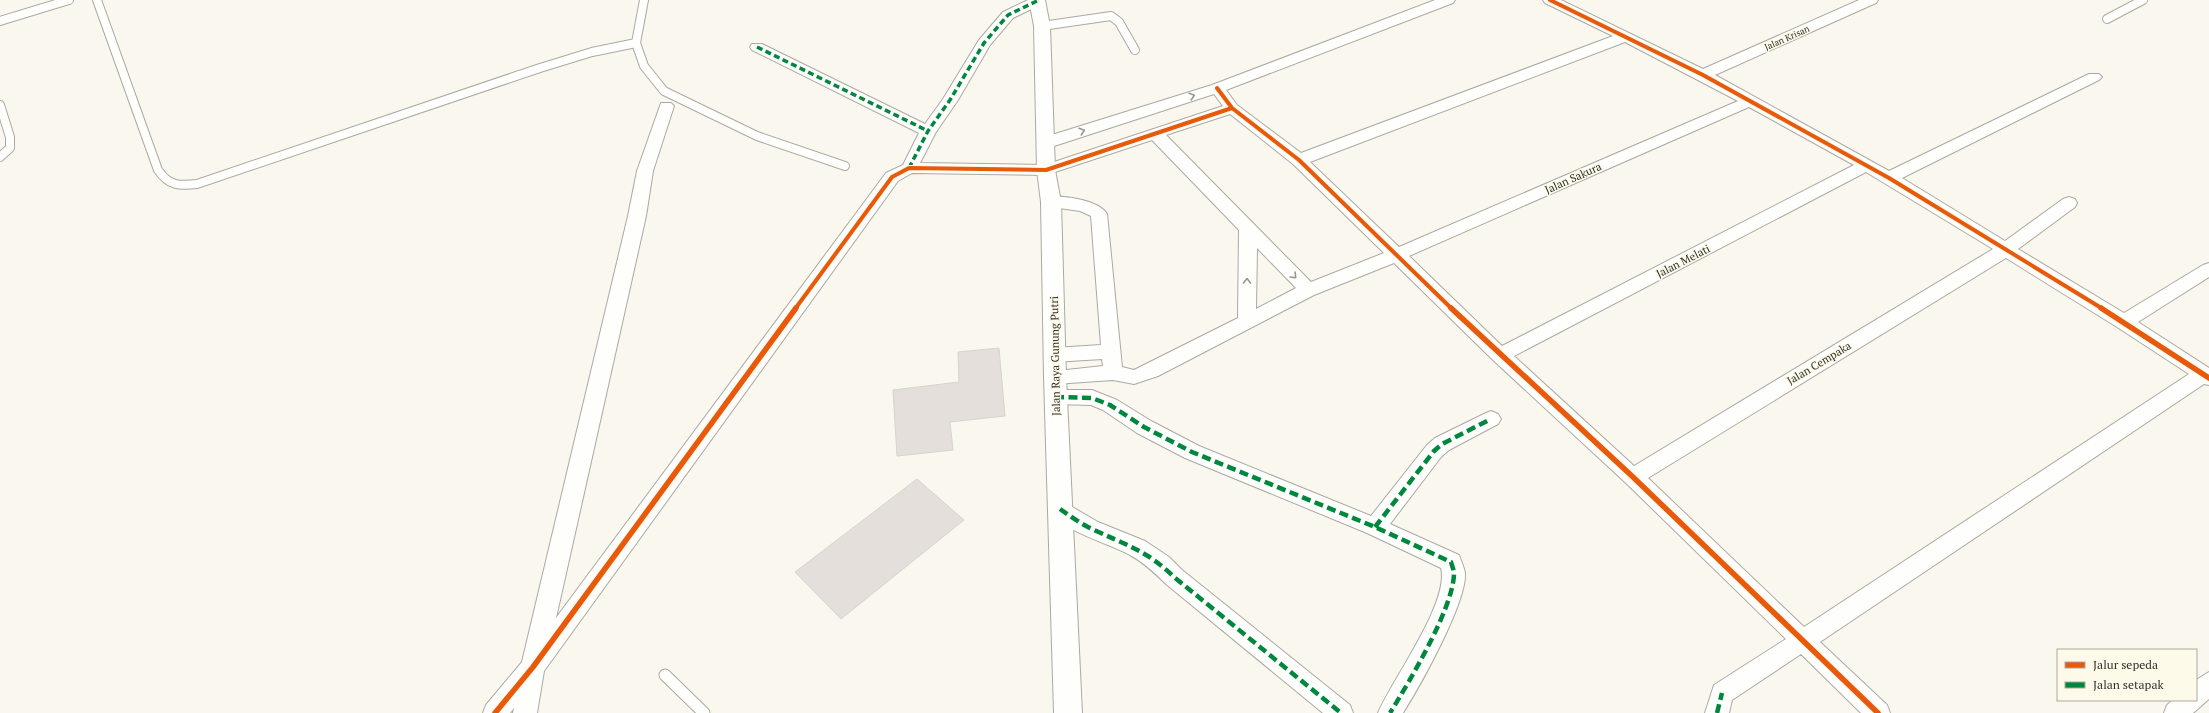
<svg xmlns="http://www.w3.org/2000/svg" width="2209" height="713" viewBox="0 0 2209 713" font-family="'PT Serif',serif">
	<rect width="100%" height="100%" fill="#faf7ee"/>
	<!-- building -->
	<path fill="#e4dfdb" stroke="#d8d3cf" d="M999,348L1005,416L950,422L953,450L897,456L893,390L959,382L958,352Z
		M917,479L964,520L841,619L795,572Z"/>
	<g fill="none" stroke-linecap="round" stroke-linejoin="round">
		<defs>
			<path id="lane-far1" d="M97,0L158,170C169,186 179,186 197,184L540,68L592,52L636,43
				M644,0L636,43L644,66L664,91L757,136L845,166
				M2107,19L2143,0
				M0,21L69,0
				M1042,26L1111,16L1119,22L1135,50
				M0,105L10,137V148L0,157"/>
			<path id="lane" d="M665,675L704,713"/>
			<path id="street" d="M1028,0L1044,1L1042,4L1013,18L990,45L958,100L936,132L920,163L1045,165L1223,106L1214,94L1051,147H1039L1037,143L1039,139L1212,85L1435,0H1455L1453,3L1226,90L1237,105L1301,153L1613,36L1545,3L1543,0H1561L1703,69L1859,0H1878L1876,3L1715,75L1889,171L2089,74H2099L2102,77L2099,80L1902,178L2005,241L2063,199L2069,197L2075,199L2077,203L2075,207L2018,249L2124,313L2203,265L2209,263V277L2138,322L2209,368V385L2204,384L1820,642L1887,705L1890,713H1861L1801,654L1732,700L1729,713H1705L1714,685L1786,639L1626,483L1493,360L1394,263L1314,295L1158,376L1134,384L1113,380L1055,384L1048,382L1045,377L1048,372L1103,366L1102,359L1054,362L1047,360L1045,355L1047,350L1054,348L1101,345L1091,216L1080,211L1045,206L1043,202L1045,198C1060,194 1099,200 1107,214L1122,367L1134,370L1238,318L1239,230L1152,140L1046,175L912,173L898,181L544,671L537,713H513L514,708L510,713H483L486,705L522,662L628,216L637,171L661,103H671L674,106L653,171L646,216L556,618L886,173L903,165L919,133L752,50L750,47L752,44H762L925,124L943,99L979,40L1003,12ZM1625,42L1738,101L1399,247L1310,162ZM1749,107L1854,165L1502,346L1409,256ZM1230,114L1293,164L1384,253L1311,282L1166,135ZM1866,172L1993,249L1634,466L1514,356ZM1257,248L1296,288L1256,309ZM2006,258L2117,327L2189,374L1804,627L1648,478Z
				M1055,390H1092L1117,400L1151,421L1199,446L1371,516L1427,445L1435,438L1484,414L1491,411L1498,414L1501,419L1498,424L1449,450L1441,457L1390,524L1459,555C1461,561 1464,567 1465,573C1467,602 1420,686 1403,713H1378C1392,680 1450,602 1441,568L1367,533L1185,458L1137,433L1103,410L1091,405L1055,404L1048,402L1045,397L1048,392Z
				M1060,500L1098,522L1145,541L1169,557L1182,570L1350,705L1353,713H1323L1166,584C1155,573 1143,562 1130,555C1109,543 1060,531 1049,509L1053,503Z
				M2209,672V699C2203,704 2199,708 2193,713H2164L2167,705L2173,700H2196V680Z"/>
			<path id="primary" d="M1029,0H1045L1050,26L1055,170L1061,202L1066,377L1082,713H1054L1044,377L1041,202L1037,170L1034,26Z"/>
		</defs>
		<!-- lane-far1 casing -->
		<use href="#lane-far1" stroke="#aba9a3" stroke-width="10"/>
		<!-- lane casing -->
		<use href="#lane" stroke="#aba9a3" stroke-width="13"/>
		<!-- street casing -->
		<use href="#street" stroke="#aba9a3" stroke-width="2"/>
		<!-- primary casing -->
		<use href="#primary" stroke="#aba9a3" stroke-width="2"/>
		<!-- lane-far1 -->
		<use href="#lane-far1" stroke="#fefefc" stroke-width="8"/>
		<!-- lane -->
		<use href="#lane" stroke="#fefefc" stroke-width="11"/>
		<!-- street -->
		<use href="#street" fill="#fefefc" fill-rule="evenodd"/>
		<!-- primary -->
		<use href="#primary" fill="#fefefc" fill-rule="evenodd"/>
		<!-- quiet-far1 -->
		<path stroke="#00873e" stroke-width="3.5" stroke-dasharray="6 3.5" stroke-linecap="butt" d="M757,47L928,131
			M909,168L928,131L950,100L984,43L1008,15L1037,1"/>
		<!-- quiet -->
		<path stroke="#00873e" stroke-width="4.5" stroke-dasharray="9 4.5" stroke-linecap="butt" d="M1055,397L1092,398L1110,405L1144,427L1192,452L1375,527L1451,562C1452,566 1454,570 1454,574C1453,609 1409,682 1390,713
			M1060,509C1070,516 1081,524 1092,529C1124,544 1148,551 1174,577L1341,713
			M1375,527L1434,451L1442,444L1491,419
			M1717,713L1722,693"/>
		<defs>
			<path id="cycleway-far1" d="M1550,0L1703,75L1889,178L2103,309
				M1217,88L1232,108L1299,160L1452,309
				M795,309L892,177L909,168L1046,170L1232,108"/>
			<path id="cycleway" d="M1451,308L1633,477L1878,713
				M2101,308L2209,378
				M495,713L533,667L796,308"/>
		</defs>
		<!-- cycleway-far1 casing -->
		<use href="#cycleway-far1" stroke="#fefaea" stroke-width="6"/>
		<!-- cycleway casing -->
		<use href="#cycleway" stroke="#fefaea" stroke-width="8"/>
		<!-- cycleway-far1 -->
		<use href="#cycleway-far1" stroke="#e8590c" stroke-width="4"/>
		<!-- cycleway -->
		<use href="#cycleway" stroke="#e8590c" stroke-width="5.5"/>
	</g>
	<!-- one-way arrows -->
	<defs><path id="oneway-chevron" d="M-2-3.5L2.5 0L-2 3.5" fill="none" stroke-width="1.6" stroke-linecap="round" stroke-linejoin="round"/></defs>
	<g stroke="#989793">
		<use href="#oneway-chevron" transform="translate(1192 96) rotate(-18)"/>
		<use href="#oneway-chevron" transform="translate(1082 131) rotate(-18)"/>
		<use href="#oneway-chevron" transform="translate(1294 276) rotate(46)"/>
		<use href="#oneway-chevron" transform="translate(1247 281) rotate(-89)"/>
	</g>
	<g text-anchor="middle" stroke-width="3" stroke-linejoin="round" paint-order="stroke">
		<!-- far-street labels -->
		<g font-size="9" fill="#31302a" stroke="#fefaea">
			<text transform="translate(1787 38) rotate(-24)" y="3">Jalan Krisan</text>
		</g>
		<!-- street labels -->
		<g font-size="11" fill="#31302a" stroke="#fefaea">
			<text transform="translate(1573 178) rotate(-24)" y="4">Jalan Sakura</text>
			<text transform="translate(1683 261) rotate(-27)" y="4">Jalan Melati</text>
			<text transform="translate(1055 356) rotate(-91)" y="4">Jalan Raya Gunung Putri</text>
			<text transform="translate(1819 363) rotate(-31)" y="4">Jalan Cempaka</text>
		</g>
	</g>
	<!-- legend -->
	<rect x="2057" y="649" width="140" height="52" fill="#fefaea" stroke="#aca99d"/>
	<rect x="2065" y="662" width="20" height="6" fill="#e8590c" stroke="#aca99d"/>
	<text x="2093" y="669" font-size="12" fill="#31302a">Jalur sepeda</text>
	<rect x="2065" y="682" width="20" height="6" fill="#00873e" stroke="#aca99d"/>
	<text x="2093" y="689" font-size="12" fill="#31302a">Jalan setapak</text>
</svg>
